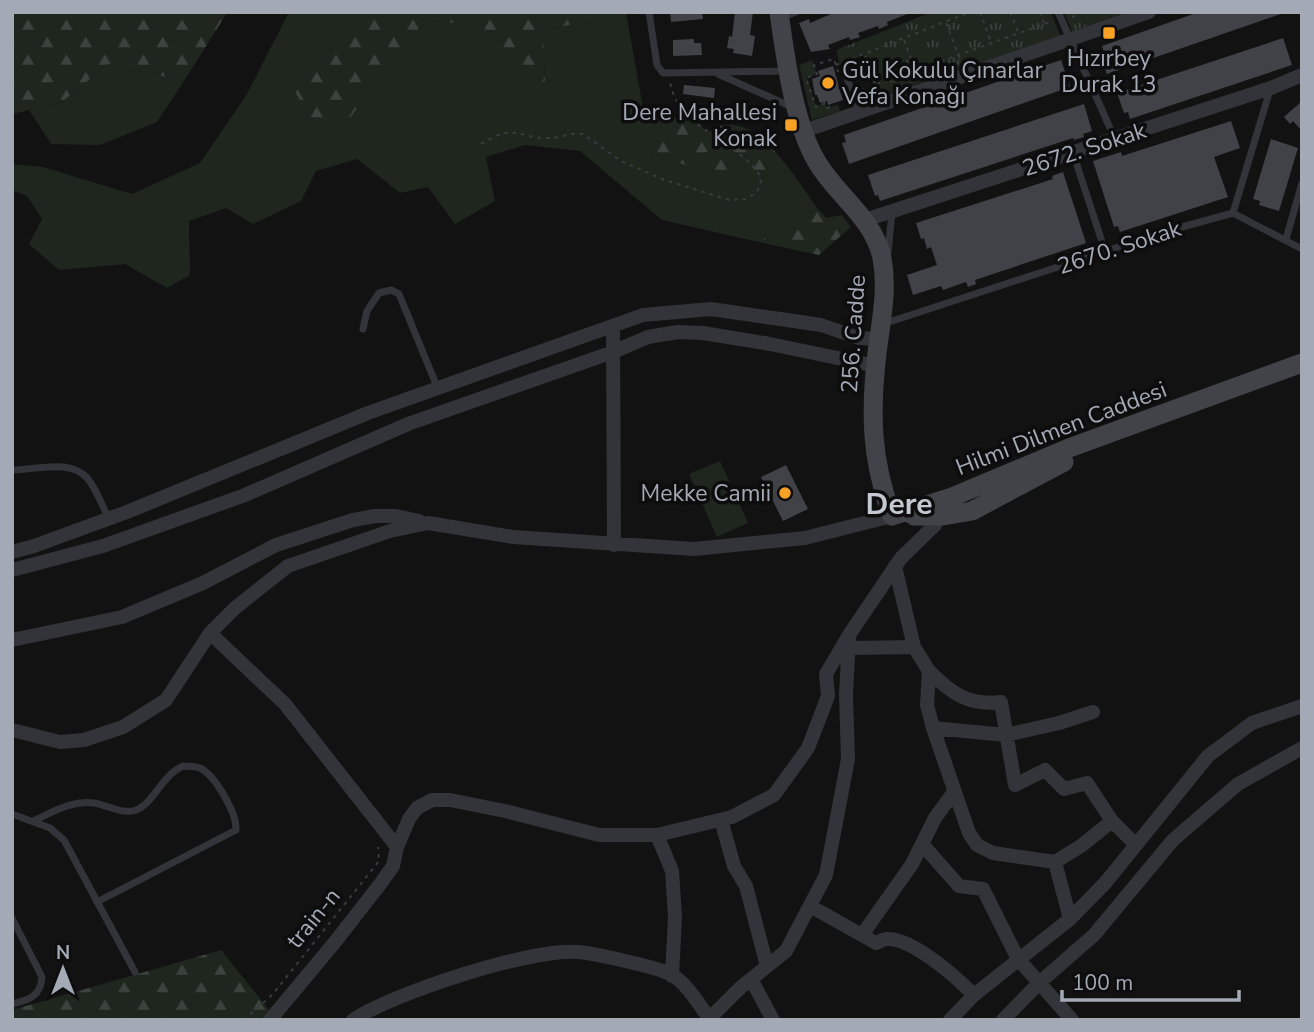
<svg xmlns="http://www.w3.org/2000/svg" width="1314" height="1032" viewBox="0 0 1314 1032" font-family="'Nunito Sans',sans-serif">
	<defs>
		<pattern id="forest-firs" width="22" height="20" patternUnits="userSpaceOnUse" patternTransform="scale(1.75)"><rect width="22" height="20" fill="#1e261e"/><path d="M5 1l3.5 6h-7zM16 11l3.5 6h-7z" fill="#3c433c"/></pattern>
		<pattern id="park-tufts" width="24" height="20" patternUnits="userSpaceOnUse" patternTransform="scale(1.75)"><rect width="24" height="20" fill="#1e261e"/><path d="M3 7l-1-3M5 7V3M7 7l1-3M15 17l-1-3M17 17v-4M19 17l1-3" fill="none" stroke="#3c433c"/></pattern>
	</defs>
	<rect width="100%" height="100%" fill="#121213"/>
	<!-- grass -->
	<path fill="#1e261e" d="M289,12H361L336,46L290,82L345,125L381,75L412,49L420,20L483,26L545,81L542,30L590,21L608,12H626L643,108L663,117L652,156L760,177L791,171L818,209L766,231L763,243L662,220L580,151L525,145L486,157L495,201L455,224L428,187L400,193L357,159L316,171L301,201L253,224L226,208L189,221L190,275L167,288L125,264L59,270L29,244L42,219L27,196L12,190V164L43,167L132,194L200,163L247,94Z
		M812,60L817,74L807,78L816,106L825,103L827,108L838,105L840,111L812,120L799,65Z
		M108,64L184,81L157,122L100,145L51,144L29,110L62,102Z
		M720,461L748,523L717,537L689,474Z"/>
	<!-- forest -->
	<path fill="url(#forest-firs)" d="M12,12H226L227,13L184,81L108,64L62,102L12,114Z
		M361,12H608L590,21L543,30L545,81L523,86L483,26L421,20L412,49L381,75L345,125L311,118L289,82L336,46Z
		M663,117L693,120L708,132C712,130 719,126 724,125C754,122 775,151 791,171L760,177L728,176L652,156Z
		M818,209L826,218L842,215L851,227L819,255L763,243L766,231Z
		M221,950L277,1020H12V1010Z"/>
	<!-- park -->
	<path fill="url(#park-tufts)" d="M932,12H1051L1060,36L879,97L864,55L840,64L836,50Z
		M1064,12H1127L1072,31Z"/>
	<!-- building -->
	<path fill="#414247" d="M670,12H702L703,19L671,22Z
		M735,12H753L750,35L755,36L752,56L733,53L734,49L727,48L729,36L732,37Z
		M830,12H909L910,13L887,22L888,25L879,29L878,26L858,33L860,37L850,40L849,37L828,45L830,49L811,52L799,23L809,19L810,23L831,14Z
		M1199,12L1281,14L1107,74L1100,54L1104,52L1102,46Z
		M1283,38L1292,65L1130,119L1128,112L1124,113L1117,93Z
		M694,39V43H701L702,55L673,56V40Z
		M1061,60L1070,87L849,164L842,143L846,142L844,135Z
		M833,66L843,100L828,105L827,101L820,103L817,95H815L812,79L820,76L818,71Z
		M684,85L715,88L714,98L683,94Z
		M1302,101V131L1293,121L1290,124L1284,117Z
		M1084,104L1092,131L1083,134L1084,137L1074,140L1073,138L880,201L878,195L875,196L868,175Z
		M1231,121L1240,148L1214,157L1228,197L1120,232L1118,226L1114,227L1093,161L1121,152L1122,156Z
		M1271,139L1298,148L1279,211L1259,205L1260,201L1253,199Z
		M1063,172L1086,243L975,280L976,284L968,287L966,282L943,290L941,286L913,295L907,275L937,265L931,247L927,249L924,238L921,239L916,223L1053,179L1052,176Z
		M786,465L808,509L783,521L761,477Z"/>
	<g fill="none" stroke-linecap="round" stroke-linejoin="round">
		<!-- path -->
		<path stroke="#393b40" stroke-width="2" stroke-dasharray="3.5 5" stroke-linecap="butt" d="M980,12L991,42
			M1010,12L1018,32
			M1040,12L1044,23
			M1072,17L1084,12
			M946,23L962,64
			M904,40L918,77
			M865,56L877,90
			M836,65L970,12
			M861,90L1050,22
			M830,107L827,108L825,103L816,107L806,78L817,74L814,65L834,59L838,72
			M481,144C516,122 518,139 550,138C562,138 571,132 583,134L621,161L662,179L729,200L745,199L756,193C759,188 762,183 760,177C755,159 703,131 688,116C678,106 673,96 670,82
			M244,1020L273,994L379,861L378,847"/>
		<!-- lane -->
		<path stroke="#333439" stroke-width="7" d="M649,12L657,65L663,73L787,71
			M1058,12L1115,139
			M780,18L796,12
			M718,74L794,108
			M847,78L859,112
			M1073,153L1105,251
			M1233,213L1302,249
			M1286,239L1302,183
			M888,253L892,212
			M883,324L1171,230L1233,213L1270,90
			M363,329L367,311L379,293L391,290L399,294L438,389
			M12,470C36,470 71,458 88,479C97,490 102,506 109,519
			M12,814L50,828L64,840L135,972
			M33,821C53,812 71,800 94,803C108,805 122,815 136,810C153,804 162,775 183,766C189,766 194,766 200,768C216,776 237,814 236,830L97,902
			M12,918L42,977C41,996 29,1000 12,1004"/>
		<!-- street -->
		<path stroke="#333439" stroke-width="14" d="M804,131L1149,12
			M865,220L1271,88L1302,75
			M613,326L614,545
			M12,552L34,546L127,512L368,413L643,315L711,309L821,325L859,338L880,339
			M895,566L914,647L929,671L927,705L933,728L969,833L977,845L993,853L1055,862L1081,846L1112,821L1136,845
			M12,570L103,546L245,495L408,424L613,352L648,337L678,332L703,333L770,344L876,366
			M210,633L285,704L397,847
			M12,640L122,617L203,583L276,545L353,520L375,516H396L419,521
			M849,648L914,647
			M929,671C951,693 968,706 1001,702L1015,785L1045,770L1064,789L1087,783L1112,821
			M933,728L1006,735L1059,723L1093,712
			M12,730L60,742L84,740L123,727L166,700L210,633L235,608L288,566L390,531L428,523L513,537L694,549L805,538L892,516
			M721,820L734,866L746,886L767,966
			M657,835L672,871L675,917L672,976
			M922,844L959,886L983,889L1018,959L1072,1020
			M1055,862L1070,919
			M810,906L876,943C879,942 882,940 886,939C912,937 957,978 974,995
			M862,935L912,864L935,818L954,792
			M751,979L773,1020
			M270,1020L335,942L381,883L393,866L397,847L409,819L417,808L432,800H450L505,811L599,835H657L732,817L774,795L808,748L828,696L826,674L849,635
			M353,1020C394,993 528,949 577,952C595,953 616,959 634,963C649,967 667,970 679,980C691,990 700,1006 709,1018
			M708,1020L740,988L786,951L826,875L848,759L846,695L849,635L901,558L935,525L940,510
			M950,1020L974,995L1070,919L1106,882L1208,756L1252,723L1302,706
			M1003,1020L1039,983L1094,935L1173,840L1238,784L1302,748"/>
		<!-- secondary -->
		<path stroke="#414349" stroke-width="19" d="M779,12C785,56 794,124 817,162C837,196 873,217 882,258C888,290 881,321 877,353C870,413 871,460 892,516
			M892,516L952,497L1069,448L1302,363
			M914,516H943L972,511L1064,462"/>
	</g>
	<!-- markers -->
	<g fill="#f9a124" stroke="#0d0d0e" stroke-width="2.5">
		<rect x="1102" y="26" width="14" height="14" rx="3.5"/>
		<circle cx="828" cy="83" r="7"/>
		<rect x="784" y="118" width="14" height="14" rx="3.5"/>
		<circle cx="785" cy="493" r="7"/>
	</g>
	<g text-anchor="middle" stroke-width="7" stroke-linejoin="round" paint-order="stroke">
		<!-- poi labels -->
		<g font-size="23" fill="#a3a9b5" stroke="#0d0d0e" text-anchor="end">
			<text x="1109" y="66" text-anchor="middle">Hızırbey<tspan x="1109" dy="26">Durak 13</tspan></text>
			<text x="842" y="78" text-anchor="start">Gül Kokulu Çınarlar<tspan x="842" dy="26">Vefa Konağı</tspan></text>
			<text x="777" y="120">Dere Mahallesi<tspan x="777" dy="26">Konak</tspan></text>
			<text x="771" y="501">Mekke Camii</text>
		</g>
		<!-- street labels -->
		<g font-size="23" fill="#a3a9b5" stroke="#0d0d0e">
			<text transform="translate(1084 149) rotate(-18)" y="8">2672. Sokak</text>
			<text transform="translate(1119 247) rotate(-18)" y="8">2670. Sokak</text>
			<text transform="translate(853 334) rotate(-86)" y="8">256. Cadde</text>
			<text transform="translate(1061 428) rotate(-21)" y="8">Hilmi Dilmen Caddesi</text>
			<text transform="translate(313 918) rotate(-51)" y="8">train-n</text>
		</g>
		<!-- district labels -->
		<g font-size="30" font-weight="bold" fill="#c4c8d1" stroke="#0d0d0e">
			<text x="899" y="514">Dere</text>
		</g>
	</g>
	<!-- border -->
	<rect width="1314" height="1032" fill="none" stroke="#a3a9b5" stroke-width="28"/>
	<!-- north arrow -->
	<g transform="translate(63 969)" stroke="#0d0d0e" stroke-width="5" paint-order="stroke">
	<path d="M0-5L12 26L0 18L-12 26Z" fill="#a3a9b5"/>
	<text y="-10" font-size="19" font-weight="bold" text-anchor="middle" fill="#a3a9b5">N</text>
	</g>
	<!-- scale -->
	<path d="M1062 990v10h177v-10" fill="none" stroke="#a3a9b5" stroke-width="3.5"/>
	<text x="1072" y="990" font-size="21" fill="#a3a9b5" stroke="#0d0d0e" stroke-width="5" paint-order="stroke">100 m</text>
</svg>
